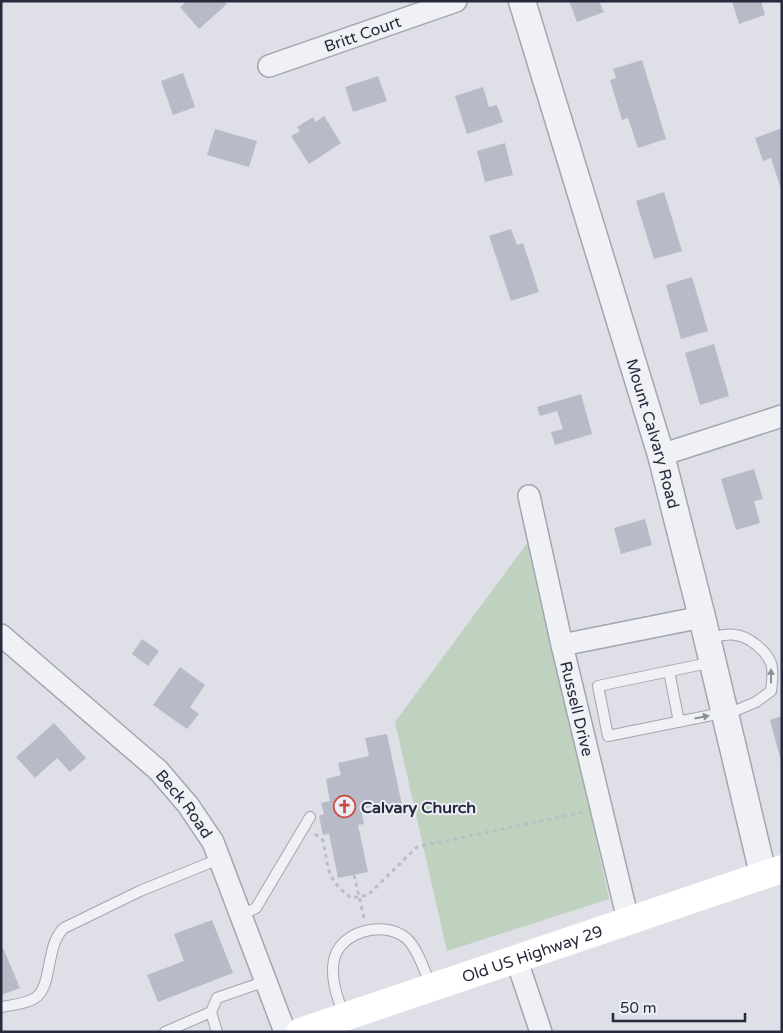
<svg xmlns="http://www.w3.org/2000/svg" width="783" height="1033" viewBox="0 0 783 1033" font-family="'Varela Round',sans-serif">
	<rect width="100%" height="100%" fill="#dedfe7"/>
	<!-- green -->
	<path fill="#bfd1bf" d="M531,538L609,899L447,951L395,722Z"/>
	<!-- building -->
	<path fill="#b8bac7" d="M187,1H224L227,4L199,29L180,7Z
		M569,1H599L604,12L577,22Z
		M732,1H761L765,15L739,24Z
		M642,60L666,139L638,148L628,118L622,120L610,80L616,78L613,69Z
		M183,73L195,107L173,115L161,81Z
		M378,76L387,101L353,112L345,87Z
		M483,87L489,107L497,105L503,122L467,134L455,96Z
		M324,116L341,143L309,164L291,136L300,131L297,127L313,117L316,122Z
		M782,128V189H781L771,158L763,161L755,138Z
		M215,129L257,141L249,167L207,155Z
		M505,143L513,175L485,182L477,151Z
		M664,192L682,251L654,259L636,201Z
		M511,229L517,245L523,243L539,292L511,301L489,236Z
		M692,277L708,331L681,339L666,285Z
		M714,344L729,396L700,405L685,353Z
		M581,394L592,434L555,445L551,432L563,429L557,411L540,416L537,407Z
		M754,469L763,499L754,501L760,523L736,530L721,479Z
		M645,519L652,545L621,554L614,528Z
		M142,639L159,651L148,666L132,654Z
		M180,667L205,685L190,707L199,714L187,729L153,705Z
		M782,716V761H781L770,720Z
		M54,723L86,758L70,772L57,758L35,778L16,757Z
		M387,734L403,810L379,815L377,806L361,809L364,824L358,825L368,872L338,878L329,834L323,835L319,816L324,814L321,803L330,801L326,779L341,775L338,763L369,756L365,738Z
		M212,920L233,973L158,1002L147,975L184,961L174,934Z
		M3,948L20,988L1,995V949Z"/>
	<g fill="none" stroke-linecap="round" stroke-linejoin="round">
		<defs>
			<path id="service" d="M708,638C716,637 727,633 735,635C749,636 766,651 771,663C774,672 772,682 771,691L756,702L737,710L608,736L598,686L713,662
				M669,671L679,722
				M241,915L256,908L310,817
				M1,1007C12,1005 26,1004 35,998C53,987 45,945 64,928L140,891L219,859
				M344,1016C338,999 330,979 334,960C340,931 384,920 406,938C417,947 425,972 431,986
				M165,1032L211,1012
				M217,1032L211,1012L217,998L266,981"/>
			<g id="minor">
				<path id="s1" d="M269,66L456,1"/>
				<path d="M661,455L782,416"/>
				<path id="s2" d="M529,496L562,645L628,920"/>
				<path id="s3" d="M1,635L158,770L188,805L213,842L285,1032"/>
				<path d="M562,645L702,617"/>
				<path d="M516,958L541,1032"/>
			</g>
			<g id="tertiary">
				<path id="s4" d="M522,1L661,455L702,617L763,874"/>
			</g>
		</defs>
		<!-- service casing -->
		<use href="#service" stroke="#a3a5b1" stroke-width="12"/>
		<!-- minor casing -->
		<use href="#minor" stroke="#a3a5b1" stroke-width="24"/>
		<!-- tertiary casing -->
		<use href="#tertiary" stroke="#a3a5b1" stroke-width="29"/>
		<!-- path -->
		<path stroke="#bcbdc5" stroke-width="3" stroke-dasharray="4 4" stroke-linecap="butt" d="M315,834L323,840C329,871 326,878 351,898L368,895L417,847L584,812
			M354,875L364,918"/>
		<!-- service -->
		<use href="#service" stroke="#f0f1f5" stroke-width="10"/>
		<!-- minor -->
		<use href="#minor" stroke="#f0f1f5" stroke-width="21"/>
		<!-- tertiary -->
		<use href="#tertiary" stroke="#f0f1f5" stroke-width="26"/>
		<!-- secondary -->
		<path stroke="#fff" stroke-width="28" id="s5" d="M300,1032L782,869"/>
	</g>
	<!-- one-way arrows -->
	<defs><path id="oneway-solid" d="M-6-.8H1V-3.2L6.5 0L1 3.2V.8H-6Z" transform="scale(1.25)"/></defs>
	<g fill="#8c8e99">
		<use href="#oneway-solid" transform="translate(771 676) rotate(-90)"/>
		<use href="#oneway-solid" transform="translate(702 717) rotate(-11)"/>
	</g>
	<!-- icons -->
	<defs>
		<symbol id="church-ring" viewBox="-11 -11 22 22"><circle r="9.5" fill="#edeef5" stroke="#cb4d43" stroke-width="1.5"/><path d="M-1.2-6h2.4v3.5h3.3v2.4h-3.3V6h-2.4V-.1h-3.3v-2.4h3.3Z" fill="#cb4d43"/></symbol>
	</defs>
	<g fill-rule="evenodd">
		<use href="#church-ring" x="332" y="794" width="25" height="25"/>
	</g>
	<g text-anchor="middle" stroke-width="4" stroke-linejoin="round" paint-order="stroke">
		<!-- street labels -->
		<g font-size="16" fill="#272a3d" stroke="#edeef5">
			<text dy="6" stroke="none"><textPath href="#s1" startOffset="99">Britt Court</textPath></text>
			<text dy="6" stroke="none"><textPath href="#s4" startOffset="452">Mount Calvary Road</textPath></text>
			<text dy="6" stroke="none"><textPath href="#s2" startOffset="218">Russell Drive</textPath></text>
			<text dy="6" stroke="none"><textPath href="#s3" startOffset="250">Beck Road</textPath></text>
			<text dy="6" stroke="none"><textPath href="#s5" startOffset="245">Old US Highway 29</textPath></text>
		</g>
		<!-- poi labels -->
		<g font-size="16" font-weight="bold" fill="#272a3d" stroke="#edeef5" text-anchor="start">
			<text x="361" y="813">Calvary Church</text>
		</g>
	</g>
	<!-- border -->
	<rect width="783" height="1033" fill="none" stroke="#272a3d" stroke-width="5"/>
	<!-- scale -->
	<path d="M613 1013v8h132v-8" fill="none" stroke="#272a3d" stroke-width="2.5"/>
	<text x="620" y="1013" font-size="15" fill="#272a3d" stroke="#edeef5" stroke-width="4" paint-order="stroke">50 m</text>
</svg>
